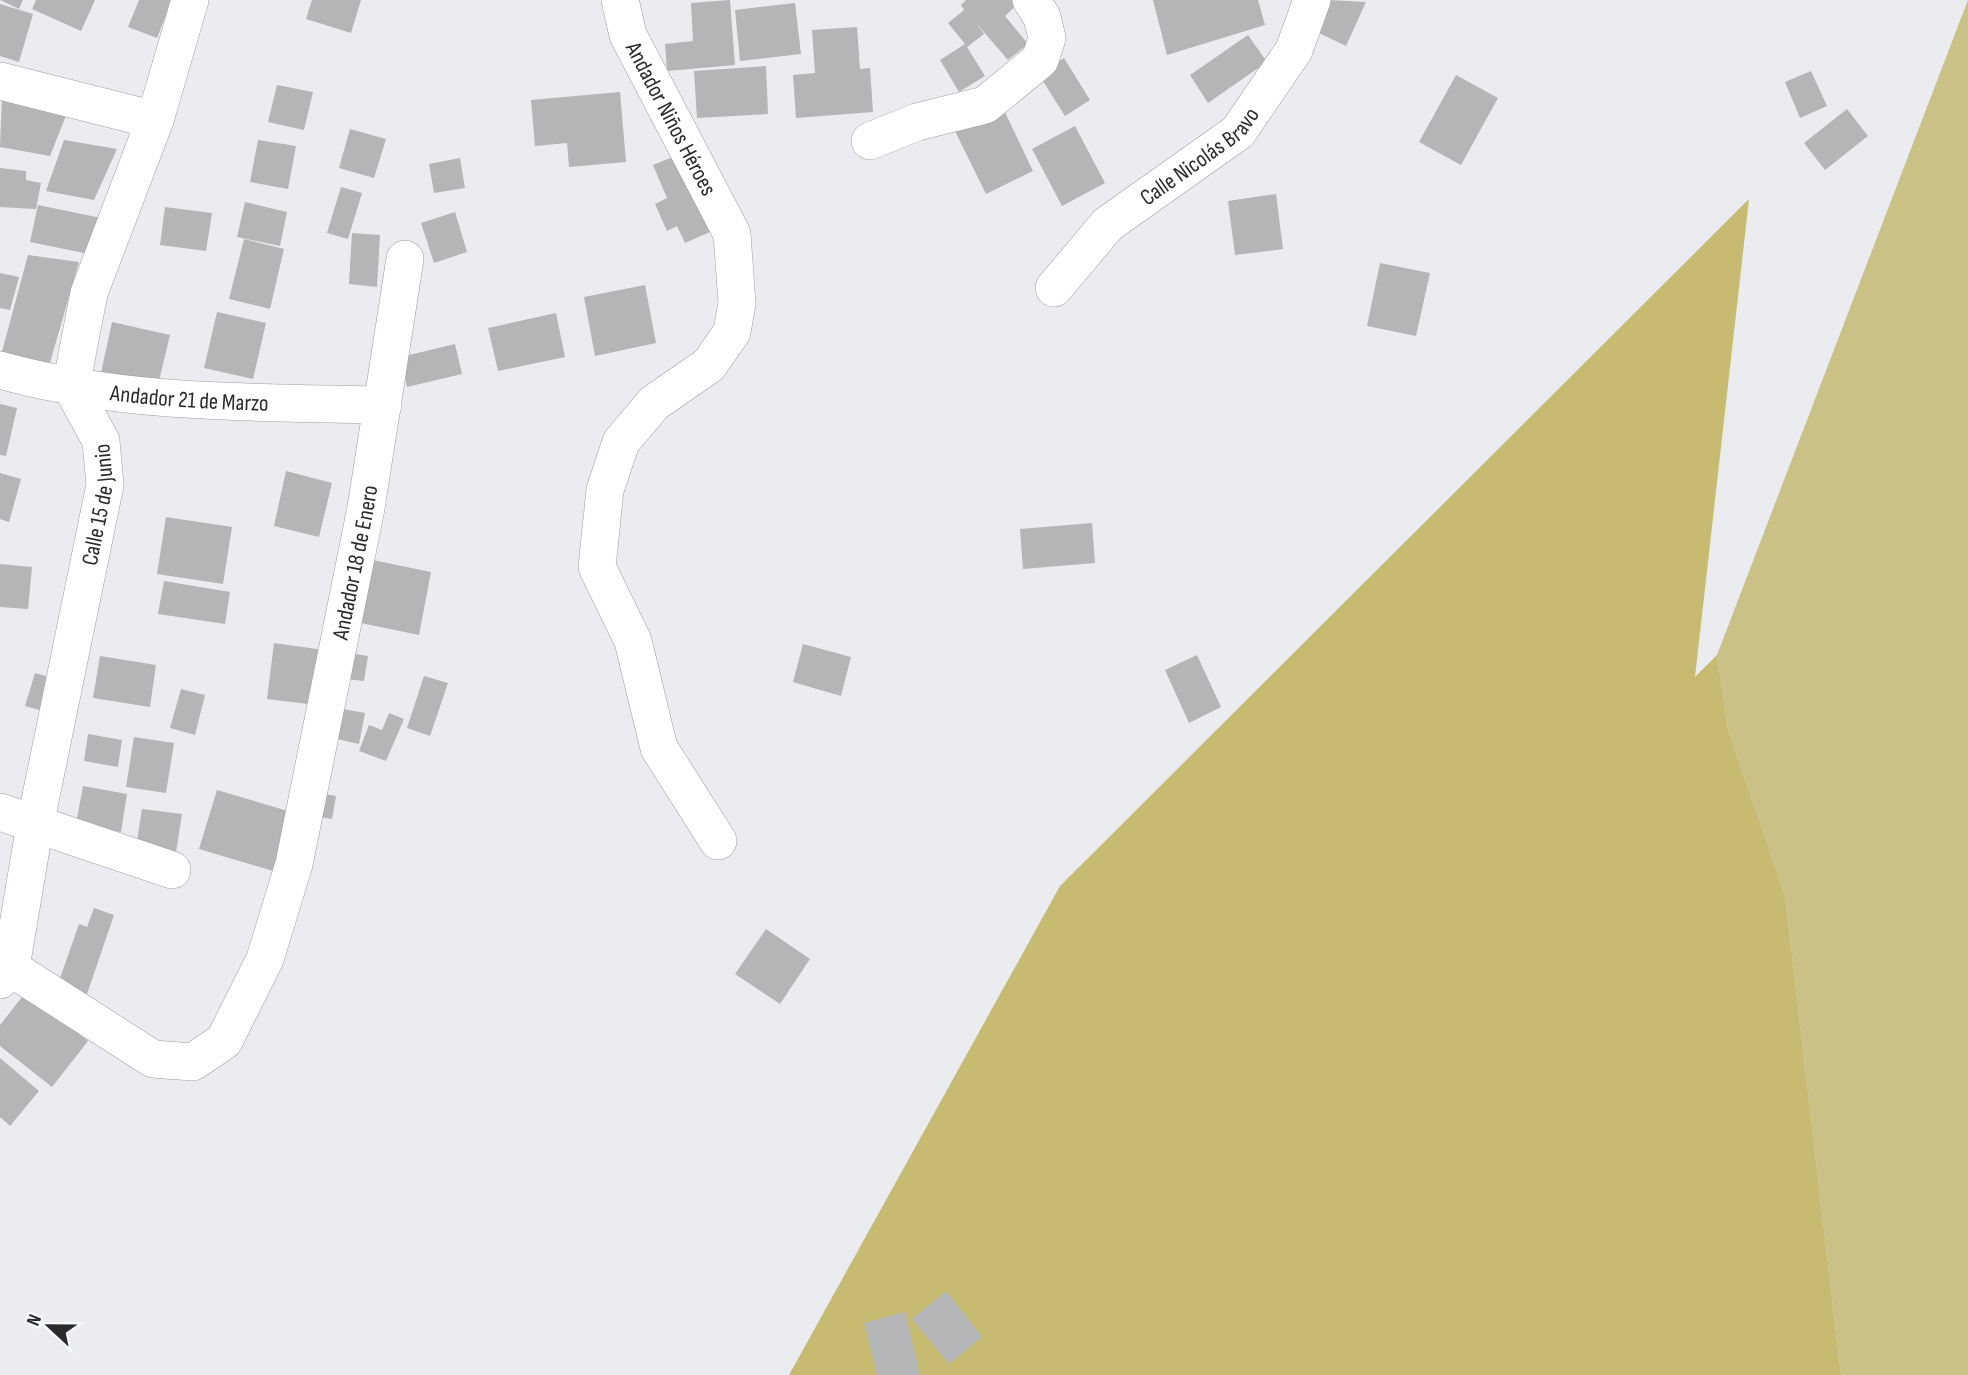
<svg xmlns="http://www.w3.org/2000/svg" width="1968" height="1375" viewBox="0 0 1968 1375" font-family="'Sofia Sans Condensed',sans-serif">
	<rect width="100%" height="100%" fill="#eaecef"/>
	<!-- green -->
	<path fill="#cac187" d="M1968,0V1375H1841L1785,895L1728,729L1717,655Z"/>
	<!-- forest -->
	<path fill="#c7bb72" d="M1749,199L1695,677L1717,655L1728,729L1785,895L1841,1375H789L1060,886Z"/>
	<!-- building -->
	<path fill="#b3b5b7" d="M0,0H23L19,9Z
		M36,0H95L81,31L32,9Z
		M139,0H172L157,38L128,27Z
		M312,0H361L351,33L306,19Z
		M730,0L735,65L667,71L665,44L693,41L691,3Z
		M966,0H1022L1005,16L1028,44L1008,60L976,23L984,34L967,47L985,76L959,92L940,60L965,44L948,23L964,10L961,5Z
		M1153,0H1258L1265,25L1167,55Z
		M1329,0L1366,2L1346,46L1315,31Z
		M795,3L801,54L740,61L735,10Z
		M0,4L33,14L19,62L0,56Z
		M857,27L860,69L870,68L873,112L796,118L793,75L815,73L812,30Z
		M1248,35L1267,62L1208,103L1190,75Z
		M1064,58L1090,100L1065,116L1039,75Z
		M766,66L768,114L697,118L694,71Z
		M1811,71L1827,106L1800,118L1785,82Z
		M1456,75L1498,98L1461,165L1419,142Z
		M277,85L313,92L304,130L268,122Z
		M620,92L626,162L569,167L567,143L535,146L531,100Z
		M2,96L69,108L50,156L0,147Z
		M1001,104L1033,171L986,194L953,127Z
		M1847,109L1868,136L1825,170L1804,143Z
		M1075,126L1105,183L1062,206L1032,149Z
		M350,129L386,139L374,178L339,168Z
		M64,140L117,149L94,200L46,191Z
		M258,140L296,146L288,189L250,182Z
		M685,152L719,228L685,243L677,226L667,231L655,204L667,198L653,165Z
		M460,158L465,188L434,193L429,164Z
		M0,168L26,171V180L41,183L36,209L0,207Z
		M341,187L362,193L348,239L327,233Z
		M1276,194L1283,249L1235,255L1228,201Z
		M245,202L287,212L280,246L237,237Z
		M38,205L101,218L94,255L30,242Z
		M165,207L212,213L206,251L160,245Z
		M455,212L467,252L434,263L421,223Z
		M352,233L380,235L377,287L349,284Z
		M244,239L284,249L270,309L229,299Z
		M28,255L79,262L47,373L0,359Z
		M1380,263L1430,273L1416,336L1367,326Z
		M0,273L19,277L10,310L0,308Z
		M645,285L656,343L595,356L584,297Z
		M217,312L266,323L253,379L204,368Z
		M556,313L565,357L498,371L488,328Z
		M112,322L170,335L158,385L101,373Z
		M455,344L462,374L407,387L401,357Z
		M0,404L17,408L6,456L0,455Z
		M286,471L332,483L319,537L274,526Z
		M0,473L21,479L9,522L0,519Z
		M166,517L232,527L223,584L157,574Z
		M1092,523L1095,563L1023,569L1020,529Z
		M363,558L431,572L419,635L351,621Z
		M0,564L32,567L28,609L0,607Z
		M164,581L230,592L225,624L158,614Z
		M274,643L324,650L316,705L267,699Z
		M803,644L851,657L841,696L793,682Z
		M349,653L368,656L364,681L345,679Z
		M1197,655L1221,707L1189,723L1165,670Z
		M100,656L156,665L150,707L93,698Z
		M35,673L59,680L50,713L25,706Z
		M424,676L448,683L430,736L407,728Z
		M181,689L205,695L195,735L170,728Z
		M343,709L365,713L359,744L337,739Z
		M389,713L404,719L386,761L359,751L369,725L382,730Z
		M88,734L122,740L118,767L84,761Z
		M134,737L174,743L166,793L126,787Z
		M83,786L127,794L121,832L76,824Z
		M217,790L298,814L280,873L199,849Z
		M318,793L336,796L332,819L314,816Z
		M142,809L182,814L176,852L136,847Z
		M94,908L114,915L87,994L58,984L79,924L87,927Z
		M766,929L810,959L780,1004L735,974Z
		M26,992L88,1041L52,1087L0,1046V1025Z
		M0,1058L39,1091L10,1126L0,1117Z
		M946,1291L982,1337L949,1364L912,1319Z
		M905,1312L920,1375H877L864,1323Z"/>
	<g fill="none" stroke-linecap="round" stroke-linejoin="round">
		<defs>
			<g id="minor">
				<path id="s1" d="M620,0L628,35L732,234L737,303L732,332L709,365L654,403L621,442L605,490L597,567L633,641L659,748L718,841"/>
				<path d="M0,81L155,120"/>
				<path d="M870,141L917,122L985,105L1040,60L1047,38L1042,17L1031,0"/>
				<path id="s2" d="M1054,288L1108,224L1238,132L1294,50L1312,0"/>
				<path id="s3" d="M0,370C125,405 254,402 383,405"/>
				<path d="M0,812L172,870"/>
				<path id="s4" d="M0,961L153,1059L193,1062L224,1041L265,959L294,864L366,508L405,259"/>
				<path id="s5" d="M0,980L11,967L35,825L105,485L101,441L71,386L89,293L155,120L190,0"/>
			</g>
		</defs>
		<!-- minor casing -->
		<use href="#minor" stroke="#9c9ea0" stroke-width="38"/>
		<!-- minor -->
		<use href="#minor" stroke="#fff" stroke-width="37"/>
	</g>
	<g text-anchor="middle" stroke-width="7" stroke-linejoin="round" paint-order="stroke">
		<!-- street labels -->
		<g font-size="23" fill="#2a2b2b" stroke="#f7fafc">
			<text dy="8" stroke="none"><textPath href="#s1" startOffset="130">Andador Niños Héroes</textPath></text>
			<text dy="8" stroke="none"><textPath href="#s2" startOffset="198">Calle Nicolás Bravo</textPath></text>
			<text dy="8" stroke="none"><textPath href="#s3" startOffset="192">Andador 21 de Marzo</textPath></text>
			<text dy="8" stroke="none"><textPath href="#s5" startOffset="488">Calle 15 de Junio</textPath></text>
			<text dy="8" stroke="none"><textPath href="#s4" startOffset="758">Andador 18 de Enero</textPath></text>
		</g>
	</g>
	<!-- north arrow -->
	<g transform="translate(49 1326) rotate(292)" stroke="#f7fafc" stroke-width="5" paint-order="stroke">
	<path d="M0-5L12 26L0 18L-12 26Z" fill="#2a2b2b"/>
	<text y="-10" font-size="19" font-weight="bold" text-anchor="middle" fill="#2a2b2b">N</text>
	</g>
</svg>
